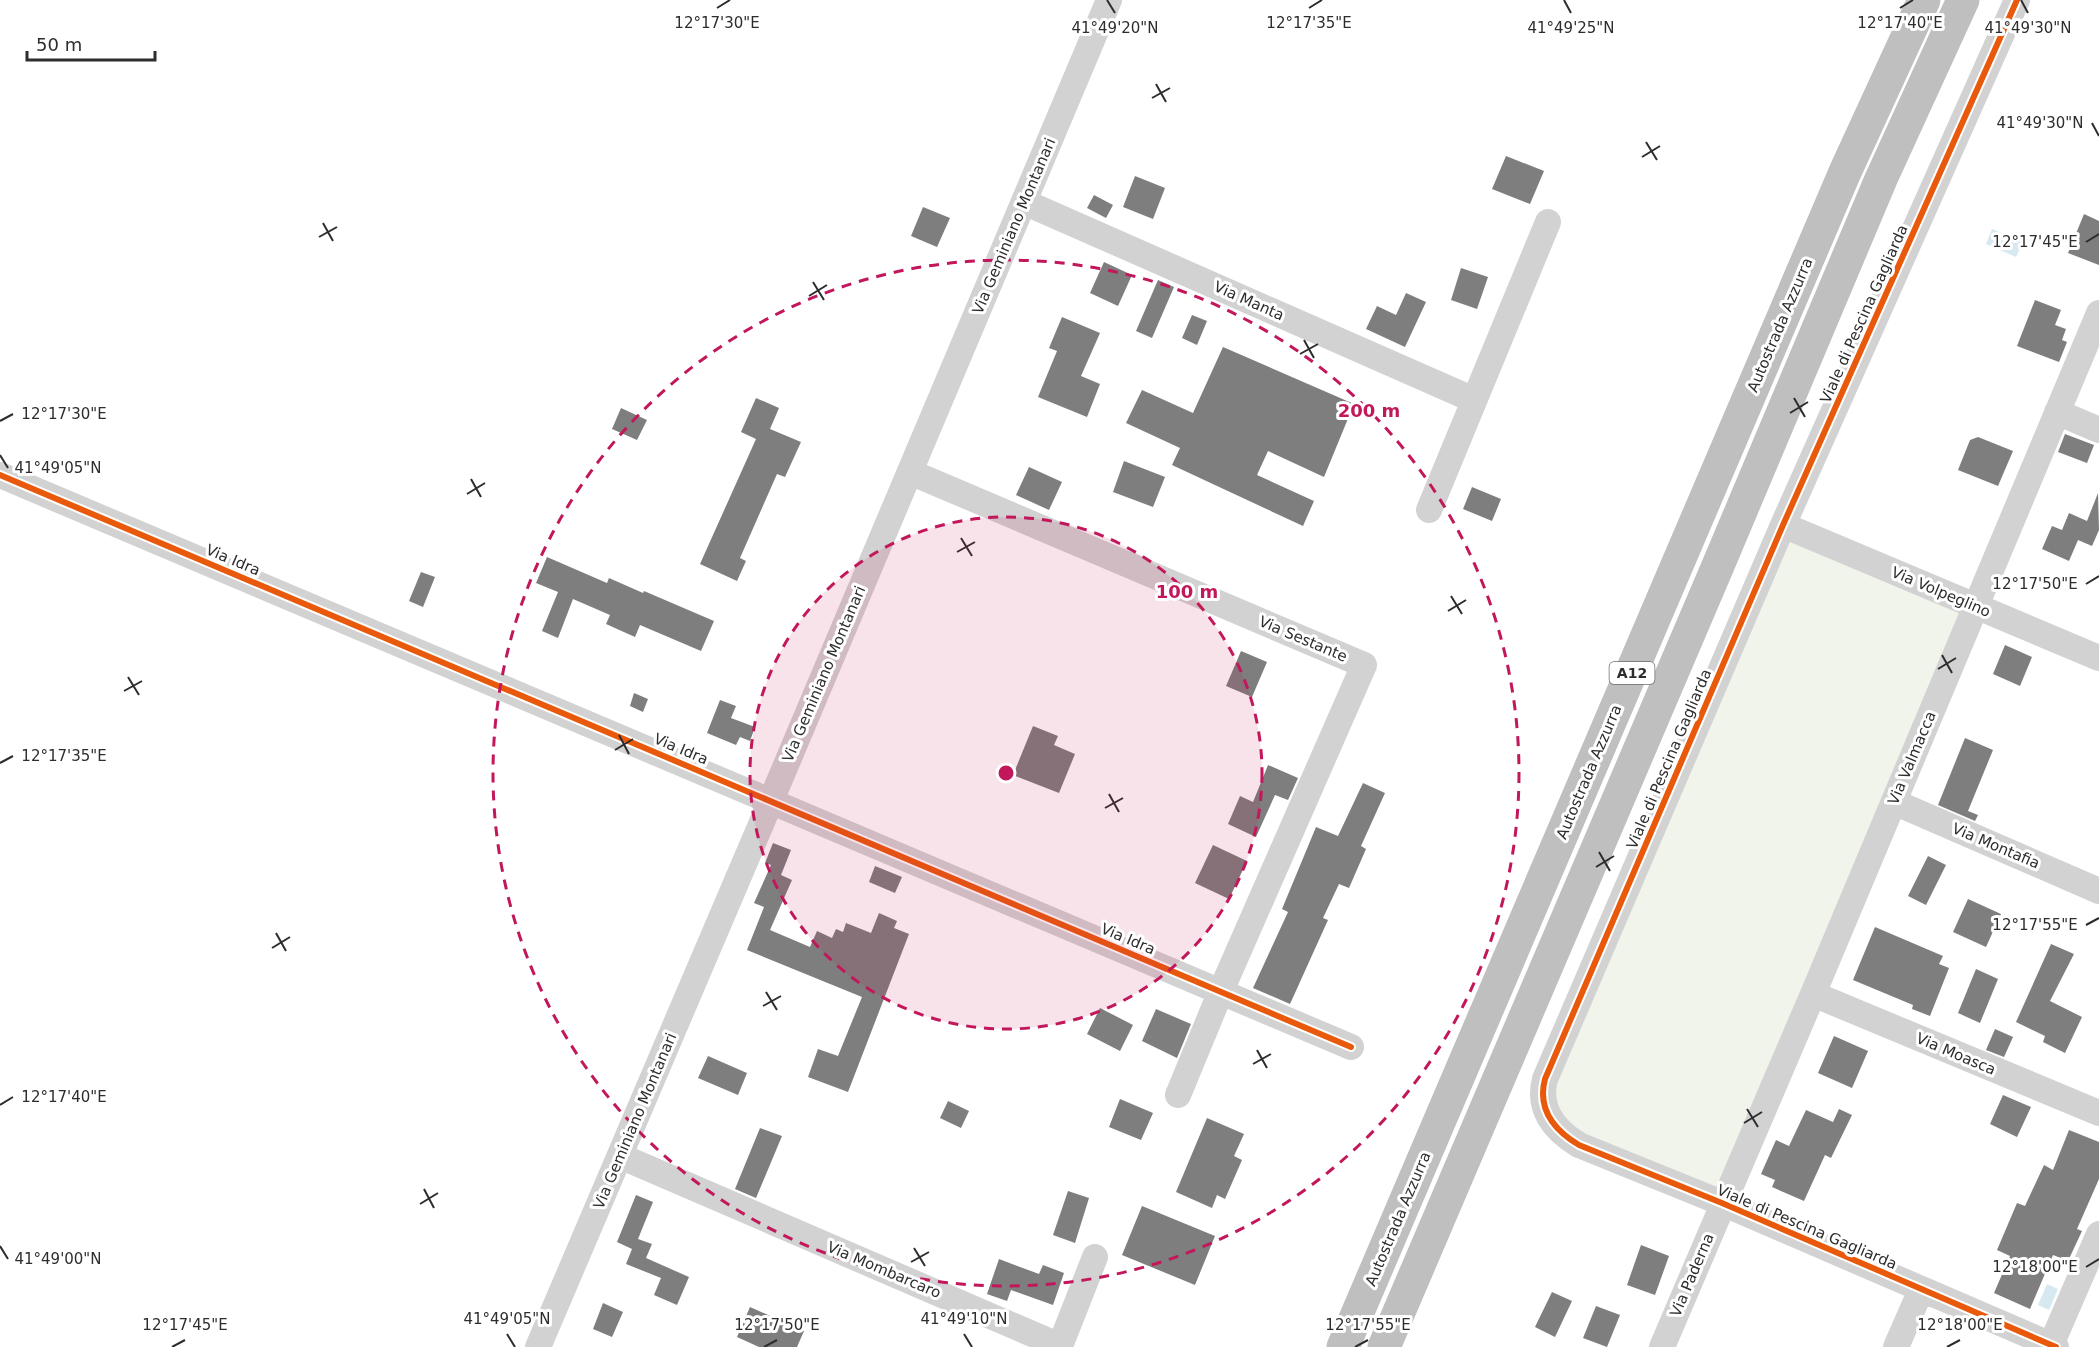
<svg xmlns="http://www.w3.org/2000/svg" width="2099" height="1347" viewBox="0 0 2099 1347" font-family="'DejaVu Sans',sans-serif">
	<rect width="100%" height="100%" fill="#fff"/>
	<!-- green -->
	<path fill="#f0f4eb" d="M1788,537L1963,613L1719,1192L1577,1131L1559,1112L1552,1081Z"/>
	<!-- water -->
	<path fill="#d6e9f1" d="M1992,229L2023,242L2016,257L1986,244Z
		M2047,1284L2058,1289L2049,1310L2038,1305Z"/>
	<!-- building -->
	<path fill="#7e7e7e" d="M1506,156L1544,171L1530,204L1492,189Z
		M1135,176L1165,188L1153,219L1123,207Z
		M1094,195L1113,205L1106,218L1087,208Z
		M923,207L950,218L937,247L911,236Z
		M2084,214L2099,221V265L2068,253Z
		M1104,262L1132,275L1118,306L1090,293Z
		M1461,268L1488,277L1477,309L1451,300Z
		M1158,280L1174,287L1152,338L1136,331Z
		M1406,293L1426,302L1405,347L1366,329L1377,306L1396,315Z
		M2035,300L2061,310L2055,325L2066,329L2062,340L2067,342L2059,362L2017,346Z
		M1192,315L1207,321L1197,345L1182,338Z
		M1062,317L1100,333L1081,376L1100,384L1087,417L1038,397L1057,351L1049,348Z
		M1223,347L1354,404L1324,477L1268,451L1257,475L1314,501L1303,526L1172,465L1180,448L1126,423L1142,390L1193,413Z
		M756,398L779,408L770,429L801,442L785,477L777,474L740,558L746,561L737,581L700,564L756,439L741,432Z
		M621,408L647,420L637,440L612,429Z
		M2065,434L2094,445L2087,463L2058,452Z
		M1978,437L2013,451L1998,486L1958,470L1970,440Z
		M1124,461L1165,477L1153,507L1113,492Z
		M1029,467L1062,482L1049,510L1016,495Z
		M1472,487L1501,499L1492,521L1463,509Z
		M2098,493L2099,530L2092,546L2078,540L2069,561L2042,549L2052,526L2062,530L2069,513L2087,521Z
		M547,557L607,583L609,578L643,593L644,591L714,621L701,651L640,625L635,637L606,624L610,615L573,599L558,638L542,631L558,592L536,583Z
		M421,572L435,577L423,607L409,601Z
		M2005,645L2032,657L2020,686L1993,674Z
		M1241,651L1267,662L1252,697L1226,686Z
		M634,693L648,699L643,712L630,706Z
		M720,700L736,706L731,718L755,727L750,741L740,737L736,745L707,733Z
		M1033,726L1058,736L1054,745L1075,754L1059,793L1013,775Z
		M1965,738L1993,750L1968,811L1978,815L1975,821L1938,805Z
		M1268,765L1298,778L1288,800L1275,795L1256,837L1228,824L1240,796L1253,802Z
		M1363,783L1385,793L1361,846L1366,849L1349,888L1339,884L1323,918L1328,920L1290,1004L1253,988L1288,912L1282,909L1316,827L1338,836Z
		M773,843L791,850L781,875L792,880L770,930L810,947L817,931L832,938L836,929L843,932L846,923L871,933L879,913L897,921L894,928L909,934L848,1092L808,1077L818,1049L838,1056L862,997L747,950L764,907L754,903L771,865L765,863Z
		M1213,845L1247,861L1229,899L1195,883Z
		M1928,856L1946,865L1926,905L1908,896Z
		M875,866L902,877L895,893L869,882Z
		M1968,899L2001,914L1986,947L1953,932Z
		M1875,927L1943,956L1939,964L1949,968L1930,1016L1912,1009L1913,1005L1853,980Z
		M2051,944L2074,954L2050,1001L2082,1017L2065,1053L2043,1042L2045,1036L2016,1022Z
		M1976,969L1998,979L1980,1023L1958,1013Z
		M1100,1008L1133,1025L1120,1051L1087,1034Z
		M1156,1009L1191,1024L1177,1058L1142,1041Z
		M1995,1029L2013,1037L2004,1057L1986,1050Z
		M1834,1036L1868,1051L1852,1088L1818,1073Z
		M708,1056L747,1073L738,1095L698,1078Z
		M2003,1095L2031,1107L2017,1137L1990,1124Z
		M1120,1099L1153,1113L1141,1140L1109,1127Z
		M948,1101L969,1111L961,1128L940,1118Z
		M1839,1109L1852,1115L1831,1158L1825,1155L1804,1201L1772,1187L1775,1180L1761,1174L1776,1140L1789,1146L1806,1110L1833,1122Z
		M1207,1118L1244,1134L1234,1156L1242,1160L1225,1199L1217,1195L1212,1208L1176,1192Z
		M760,1128L782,1136L756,1198L735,1189Z
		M2069,1130L2099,1142V1179L2077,1229L2082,1231L2068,1261L2053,1255L2030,1309L1994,1293L2010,1256L1997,1250L2017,1203L2025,1206L2044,1165L2053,1170Z
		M1068,1191L1089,1198L1075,1243L1053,1235Z
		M636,1195L653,1202L638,1239L652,1244L646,1258L689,1277L677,1305L654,1295L661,1278L626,1264L632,1249L617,1242Z
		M1142,1206L1215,1236L1195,1285L1122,1255Z
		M1641,1245L1669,1256L1655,1295L1627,1285Z
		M999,1259L1039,1274L1043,1265L1064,1273L1053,1305L1011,1290L1007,1301L987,1294Z
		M1552,1292L1572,1301L1555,1337L1535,1327Z
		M603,1303L623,1312L612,1337L593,1329Z
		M1596,1306L1620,1315L1607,1347L1583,1338Z
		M750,1307L804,1331L797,1347H759L737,1337Z"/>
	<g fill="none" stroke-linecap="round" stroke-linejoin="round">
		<!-- minor -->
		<path stroke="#d2d2d2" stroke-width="26" d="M2017,0L1783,525L1545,1079C1537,1109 1554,1130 1579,1145L1722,1203L2056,1347
			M1024,202L1474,400
			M2057,412L2099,430
			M910,472L1364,665L1221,991L1178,1095
			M0,475L1351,1047
			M1429,510L1548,222
			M1783,525L2099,658
			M1894,802L2099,891
			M1813,994L2099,1113
			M620,1156L1060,1346L1095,1257
			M2051,1345L2099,1234
			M538,1347L759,829L1109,0
			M1662,1347L1813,994L2099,313
			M1896,1347L1921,1290"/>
		<!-- highway -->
		<path stroke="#bfbfbf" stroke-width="33" d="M1343,1347L1845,172L1924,0
			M1384,1347L1717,568L1881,179L1963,0"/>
		<defs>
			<path id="cycleway" d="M2017,0L1783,525L1545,1079C1537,1109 1554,1130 1579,1145L1722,1203L2056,1347
				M0,475L1351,1047"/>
		</defs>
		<!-- cycleway casing -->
		<use href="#cycleway" stroke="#fff" stroke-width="10"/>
		<!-- cycleway -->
		<use href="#cycleway" stroke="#e8590c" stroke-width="6"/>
	</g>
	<!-- ticks -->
	<path fill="none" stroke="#2d2d2d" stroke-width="2" d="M1107,0L1115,13M1564,0L1571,13M2021,0L2028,13M717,8L730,0M1309,8L1322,0M1900,8L1913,0M1156,84L1166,102M1152,98L1170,88M2092,123L2099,136M1646,142L1657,160M1642,157L1660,146M323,223L333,241M319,237L337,227M2086,242L2099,234M813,282L824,300M809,296L827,285M1304,340L1314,358M1300,354L1318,344M1794,398L1805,417M1790,413L1808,402M0,421L13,414M0,455L8,468M471,479L481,497M467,494L485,483M961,538L972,556M957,552L975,542M2086,584L2099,576M1451,596L1462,614M1448,611L1466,600M1942,655L1952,673M1938,669L1956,658M128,677L139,695M124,691L142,681M619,735L629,754M615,750L633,739M0,763L13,756M1109,794L1119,812M1105,808L1123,798M1599,852L1610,871M1596,867L1614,856M2086,925L2099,918M276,933L286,951M272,948L290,937M766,992L777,1010M763,1006L781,996M1257,1050L1267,1068M1253,1064L1271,1054M0,1105L13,1097M1747,1109L1758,1127M1744,1123L1762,1112M424,1189L434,1208M420,1204L438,1193M0,1246L8,1259M914,1248L925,1266M911,1262L929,1252M2086,1267L2099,1259M507,1334L515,1347M964,1334L972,1347M172,1347L185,1340M764,1347L777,1340M1355,1347L1368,1340M1947,1347L1960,1340"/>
	<!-- distance rings -->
	<circle cx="1006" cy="773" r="256" fill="#c2185b" fill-opacity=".12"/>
	<g fill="none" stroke="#c2185b" stroke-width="3" stroke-dasharray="10 8">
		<circle cx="1006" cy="773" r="256"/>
		<circle cx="1006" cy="773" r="513"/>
	</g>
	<g text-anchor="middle" stroke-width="6" stroke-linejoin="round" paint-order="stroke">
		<!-- shield labels -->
		<rect fill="#fff" stroke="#6c6c6c" stroke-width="1.5" x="1609.5" y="662" width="45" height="22" rx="4.5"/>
		<g font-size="14" font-weight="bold" fill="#2d2d2d">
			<text x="1632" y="678">A12</text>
		</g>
		<!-- street labels -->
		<g font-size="15" fill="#2d2d2d" stroke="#fff">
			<text transform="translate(1014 226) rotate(-67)" y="5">Via Geminiano Montanari</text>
			<text transform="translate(1249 301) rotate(24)" y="5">Via Manta</text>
			<text transform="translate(1864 314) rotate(-66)" y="5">Viale di Pescina Gagliarda</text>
			<text transform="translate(1780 325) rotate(-67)" y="5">Autostrada Azzurra</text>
			<text transform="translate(233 560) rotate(23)" y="5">Via Idra</text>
			<text transform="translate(1941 592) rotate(23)" y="5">Via Volpeglino</text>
			<text transform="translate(1303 639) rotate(23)" y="5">Via Sestante</text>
			<text transform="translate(824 674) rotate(-67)" y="5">Via Geminiano Montanari</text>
			<text transform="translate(681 749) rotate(23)" y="5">Via Idra</text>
			<text transform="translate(1912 758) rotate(-67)" y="5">Via Valmacca</text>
			<text transform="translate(1669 759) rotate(-67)" y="5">Viale di Pescina Gagliarda</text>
			<text transform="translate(1589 772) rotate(-67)" y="5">Autostrada Azzurra</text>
			<text transform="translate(1996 846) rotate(23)" y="5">Via Montafia</text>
			<text transform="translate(1128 939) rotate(23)" y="5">Via Idra</text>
			<text transform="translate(1956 1054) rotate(23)" y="5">Via Moasca</text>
			<text transform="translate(635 1121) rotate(-67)" y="5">Via Geminiano Montanari</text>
			<text transform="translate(1398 1219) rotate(-67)" y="5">Autostrada Azzurra</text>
			<text transform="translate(1807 1227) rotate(23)" y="5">Viale di Pescina Gagliarda</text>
			<text transform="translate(884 1270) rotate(23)" y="5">Via Mombarcaro</text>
			<text transform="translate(1692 1275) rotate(-67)" y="5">Via Paderna</text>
		</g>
	</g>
	<g font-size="15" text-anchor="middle" fill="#2d2d2d" stroke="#fff" stroke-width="6" stroke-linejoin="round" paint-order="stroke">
		<text x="717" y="28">12°17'30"E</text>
		<text x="1309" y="28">12°17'35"E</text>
		<text x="1900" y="28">12°17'40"E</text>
		<text x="1115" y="33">41°49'20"N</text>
		<text x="1571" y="33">41°49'25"N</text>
		<text x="2028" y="33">41°49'30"N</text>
		<text x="2040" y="128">41°49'30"N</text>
		<text x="2035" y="247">12°17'45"E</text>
		<text x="64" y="419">12°17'30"E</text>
		<text x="58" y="473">41°49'05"N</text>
		<text x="2035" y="589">12°17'50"E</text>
		<text x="64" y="761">12°17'35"E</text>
		<text x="2035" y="930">12°17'55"E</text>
		<text x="64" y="1102">12°17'40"E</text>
		<text x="58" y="1264">41°49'00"N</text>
		<text x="2035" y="1272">12°18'00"E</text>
		<text x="507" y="1324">41°49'05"N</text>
		<text x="964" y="1324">41°49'10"N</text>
		<text x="185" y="1330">12°17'45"E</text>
		<text x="777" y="1330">12°17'50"E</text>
		<text x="1368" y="1330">12°17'55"E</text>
		<text x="1960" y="1330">12°18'00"E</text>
	</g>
	<circle cx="1006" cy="773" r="9" fill="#c2185b" stroke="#fff" stroke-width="3"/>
	<g font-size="18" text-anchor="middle" font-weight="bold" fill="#c2185b" stroke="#fff" stroke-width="6" stroke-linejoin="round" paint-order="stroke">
		<text x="1369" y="417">200 m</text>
		<text x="1187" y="598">100 m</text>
	</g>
	<!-- scale -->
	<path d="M27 51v9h128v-9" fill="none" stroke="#2d2d2d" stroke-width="3"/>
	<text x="36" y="51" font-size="18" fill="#2d2d2d" stroke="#ffffff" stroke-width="4.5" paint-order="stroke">50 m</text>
</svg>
